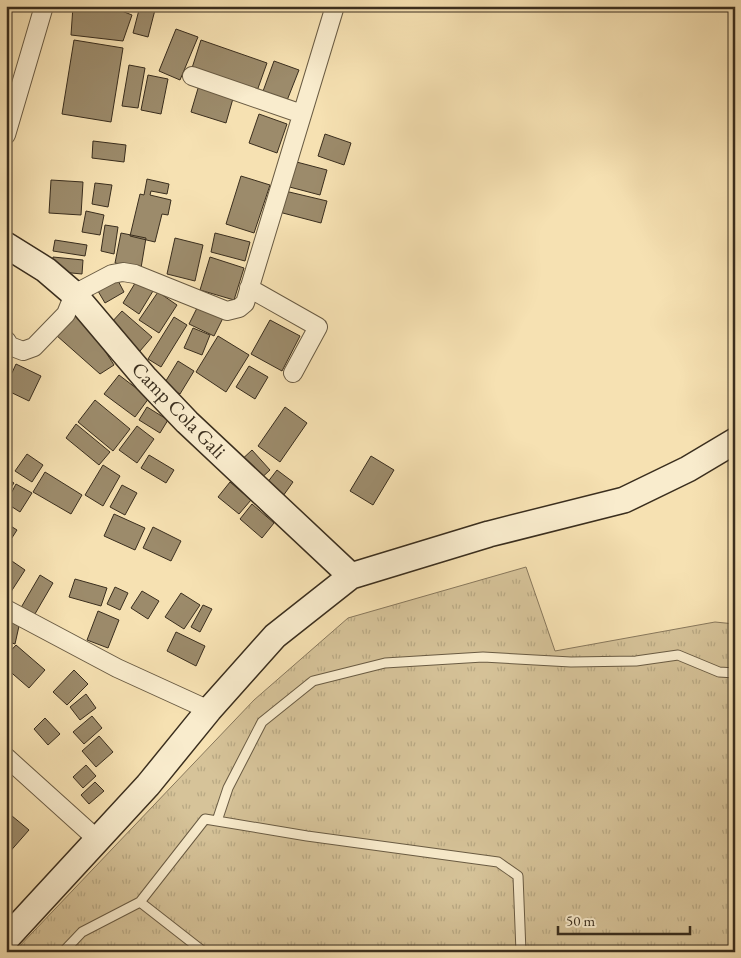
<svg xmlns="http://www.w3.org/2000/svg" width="741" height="958" viewBox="0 0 741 958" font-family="'EB Garamond',serif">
	<defs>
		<pattern id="grass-tufts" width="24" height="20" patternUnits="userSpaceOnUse" patternTransform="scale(1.25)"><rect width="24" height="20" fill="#d6c399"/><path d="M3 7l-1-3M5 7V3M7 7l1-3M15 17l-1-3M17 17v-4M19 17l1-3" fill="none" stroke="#b8a883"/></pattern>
	</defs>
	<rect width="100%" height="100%" fill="#f6e1b2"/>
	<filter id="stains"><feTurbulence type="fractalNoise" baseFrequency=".004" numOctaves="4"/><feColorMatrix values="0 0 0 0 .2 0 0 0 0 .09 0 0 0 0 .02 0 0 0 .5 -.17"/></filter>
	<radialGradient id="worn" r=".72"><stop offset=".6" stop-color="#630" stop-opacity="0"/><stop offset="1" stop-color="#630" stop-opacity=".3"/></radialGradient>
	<!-- grass -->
	<path fill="url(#grass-tufts)" stroke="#88785c" d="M526,567L555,651L715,622L735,624V952H14L254,700L348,618Z"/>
	<!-- building -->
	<path fill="#9c8b6b" stroke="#3a2e1e" d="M73,6H109L132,15L123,41L71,35Z
		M140,6H156L148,37L133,33Z
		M176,29L198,37L180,80L159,71Z
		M74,40L123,48L111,122L62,114Z
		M201,40L267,63L257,91L192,68Z
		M274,61L299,70L286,103L262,94Z
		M129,65L145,68L138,108L122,106Z
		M148,75L168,79L161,114L141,110Z
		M199,85L234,95L226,123L191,112Z
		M259,114L287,124L277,153L249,143Z
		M325,134L351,143L344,165L318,156Z
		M93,141L126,145L124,162L92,158Z
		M289,160L327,170L320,195L282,185Z
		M241,176L270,185L254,233L226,224Z
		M147,179L169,184L167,194L151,191L150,195L171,200L168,215L162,214L155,242L130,236L140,194L144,195Z
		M51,180L83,182L81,215L49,213Z
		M95,183L112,185L108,207L92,204Z
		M285,191L327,201L321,223L279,212Z
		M86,211L104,215L100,235L82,232Z
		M105,225L118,227L114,254L101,251Z
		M121,233L146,238L141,268L115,263Z
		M215,233L250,242L245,261L211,252Z
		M175,238L203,245L195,281L167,274Z
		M55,240L87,245L85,256L53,251Z
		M53,257L83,260L82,274L51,271Z
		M210,257L244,268L234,300L200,290Z
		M115,275L124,292L105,303L95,286Z
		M137,280L153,291L139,314L123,303Z
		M158,292L177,305L159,333L139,320Z
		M199,304L224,316L214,336L189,324Z
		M77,307L114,365L100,374L56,335Z
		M122,311L152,337L140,351L110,324Z
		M174,317L187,325L161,367L148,359Z
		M270,320L300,336L282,371L251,354Z
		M193,328L210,335L202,355L184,348Z
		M218,336L249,355L226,392L196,372Z
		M178,361L194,371L180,394L164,384Z
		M16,364L41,376L29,401L6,390V386Z
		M249,366L268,377L255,399L236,387Z
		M119,375L149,398L135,417L104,394Z
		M95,400L130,429L113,451L78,422Z
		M147,407L168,420L160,433L139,420Z
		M285,407L307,423L280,462L258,446Z
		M76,424L110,452L99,465L66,438Z
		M137,426L154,439L137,463L119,450Z
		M252,450L270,470L257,482L238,463Z
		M27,454L43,465L32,482L15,471Z
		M149,455L174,470L166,483L141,468Z
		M371,456L394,470L373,505L350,491Z
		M103,465L120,476L103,506L85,495Z
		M277,470L293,482L283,496L267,483Z
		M45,472L82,495L71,514L33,492Z
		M6,478L14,483L6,495Z
		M230,482L251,500L239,514L218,497Z
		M16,484L32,493L20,512L6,503Z
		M122,485L137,493L125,515L110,507Z
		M252,504L274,523L262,538L240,519Z
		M114,514L145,528L135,550L104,536Z
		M6,523L17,530L6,547Z
		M153,527L181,541L171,561L143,548Z
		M6,557L25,570L7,598H6Z
		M40,575L53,583L32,619L19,611Z
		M75,579L107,588L101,606L69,597Z
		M115,587L128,593L120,610L107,604Z
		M142,591L159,601L148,619L131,608Z
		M181,593L200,605L184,629L165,617Z
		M203,605L212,609L200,632L191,627Z
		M98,611L119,620L108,648L87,640Z
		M6,620L19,626L15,644L6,641Z
		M176,632L205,646L196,666L167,651Z
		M16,645L45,670L29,688L6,668V656Z
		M74,670L88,684L67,705L53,692Z
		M86,694L96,708L80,720L70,707Z
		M92,716L102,728L84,744L73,732Z
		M45,718L60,734L48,745L34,729Z
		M99,736L113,752L96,767L82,751Z
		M86,765L96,776L83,788L73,777Z
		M95,782L104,791L89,804L81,795Z
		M6,811L29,830L7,855H6Z"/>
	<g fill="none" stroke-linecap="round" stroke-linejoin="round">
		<defs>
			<path id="lane" d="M217,821L228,788L262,722L313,681L385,663L483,657L571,662L636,661L678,655L719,672L735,673
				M140,902L205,819L307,836L498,862L518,876L521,952
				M63,952L82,932L140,902L204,952"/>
			<path id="street" d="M192,76L302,114
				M6,135L44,6
				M249,288L318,327L293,373
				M6,340L10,346L23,351L34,347L66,314L74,294L112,274L123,272L135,274L227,311L239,308L245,303L335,6
				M6,609L117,668L209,710
				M6,757L98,840"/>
			<path id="secondary" d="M6,245L46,270L74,294L146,379L187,422L351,576
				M6,939L148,785L209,710L275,636L351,576L489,534L624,500L688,469L735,441"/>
		</defs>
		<!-- lane casing -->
		<use href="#lane" stroke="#695b43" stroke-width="11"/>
		<!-- street casing -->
		<use href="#street" stroke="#695b43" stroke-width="20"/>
		<!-- secondary casing -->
		<use href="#secondary" stroke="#3a2e1e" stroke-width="28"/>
		<!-- lane -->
		<use href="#lane" stroke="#f9eccd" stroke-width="9"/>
		<!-- street -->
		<use href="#street" stroke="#f9eccd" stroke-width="18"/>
		<!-- secondary -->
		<use href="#secondary" stroke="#f9eccd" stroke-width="25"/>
	</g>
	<g text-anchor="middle" stroke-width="4" stroke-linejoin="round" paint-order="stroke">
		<!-- street labels -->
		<g font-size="20" fill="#3a2e1e" stroke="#f9eccd">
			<text transform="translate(179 410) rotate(46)" y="7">Camp Cola Gali</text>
		</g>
	</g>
	<!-- margin -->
	<rect width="741" height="958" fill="none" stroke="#f6e1b2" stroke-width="25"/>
	<rect x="8" y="8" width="726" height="943" fill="none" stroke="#3a2e1e" stroke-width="2.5"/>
	<rect x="12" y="12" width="716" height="933" fill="none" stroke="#3a2e1e"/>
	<!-- scale -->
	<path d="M558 926v8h132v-8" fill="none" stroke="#3a2e1e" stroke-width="2.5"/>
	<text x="566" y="926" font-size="15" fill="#3a2e1e" stroke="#f9eccd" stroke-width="4" paint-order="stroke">50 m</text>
	<rect width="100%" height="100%" filter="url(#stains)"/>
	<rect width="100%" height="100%" fill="url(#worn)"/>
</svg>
